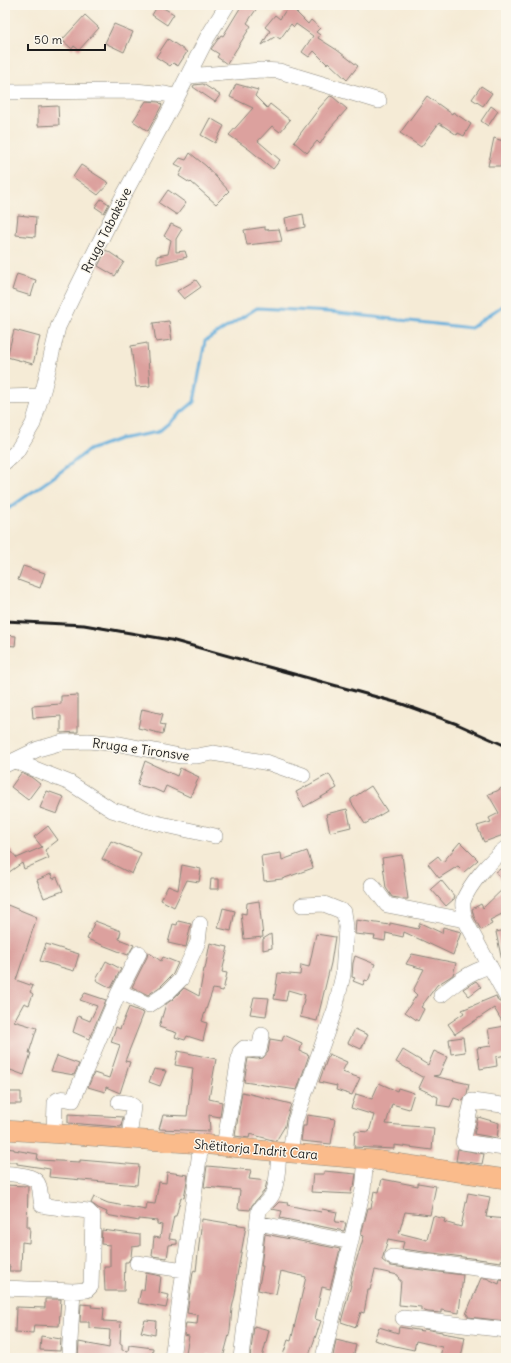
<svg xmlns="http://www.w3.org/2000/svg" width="511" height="1363" viewBox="0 0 511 1363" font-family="Delius,sans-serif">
	<rect width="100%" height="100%" fill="#fbf7ec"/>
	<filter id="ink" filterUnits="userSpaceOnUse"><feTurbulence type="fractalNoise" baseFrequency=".025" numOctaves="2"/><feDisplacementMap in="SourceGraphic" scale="8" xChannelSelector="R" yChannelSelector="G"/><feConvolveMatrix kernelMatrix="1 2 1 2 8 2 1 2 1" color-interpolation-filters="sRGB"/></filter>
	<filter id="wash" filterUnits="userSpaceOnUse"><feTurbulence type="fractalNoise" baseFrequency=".012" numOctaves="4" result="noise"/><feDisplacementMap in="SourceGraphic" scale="16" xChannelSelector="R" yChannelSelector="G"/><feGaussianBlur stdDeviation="0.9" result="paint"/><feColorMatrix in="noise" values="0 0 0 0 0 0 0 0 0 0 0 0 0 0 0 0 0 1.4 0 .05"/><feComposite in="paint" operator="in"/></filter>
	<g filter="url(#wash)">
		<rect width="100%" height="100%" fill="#f5ebd6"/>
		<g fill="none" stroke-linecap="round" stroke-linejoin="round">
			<!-- stream -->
			<path stroke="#62addb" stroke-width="3" d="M5,511L55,476L89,450L119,439L158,432L194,402L205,341L257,308L330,312L471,328L506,303"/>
		</g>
		<g id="blocks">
			<!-- building -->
			<path fill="#dca19e" d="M158,5L174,14L167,25L152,15Z
				M242,5H252L257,8L247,23L251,26L227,64L217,57L219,54L211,49L221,35L223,36Z
				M289,5L308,24L311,20L320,28L316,32L320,35L318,38L337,50L358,66L347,80L328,62L327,64L314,51L309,57L302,52L313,36L296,24L294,27L291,24L280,39L276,36L262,45L270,31L265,27L275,15L280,19Z
				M85,15L99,28L79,50L74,46L72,49L62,40Z
				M114,24L133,32L124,52L105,43Z
				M168,39L187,52L178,66L173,63L170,66L156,57Z
				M203,84L220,95L215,102L193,87L194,85Z
				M236,84L258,90L255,96L267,108L270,104L290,120L280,132L272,126L258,141L280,160L273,169L250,150L229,135L253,108L230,97Z
				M481,86L492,93L483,106L472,99Z
				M330,96L333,97L347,109L331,127L320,144L317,141L307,153L294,142L318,110V109Z
				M427,96L452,114L453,112L471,124L464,136L458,133L457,135L439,123L421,147L400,133Z
				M146,101L159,102L162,105L148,131L133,121Z
				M58,106L59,125L38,126V107Z
				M491,106L498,111L488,126L481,121Z
				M210,118L224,126L215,143L201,135Z
				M494,138L506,142V166H488Z
				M190,153L206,166L229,191L216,204L191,182L190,183L179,176L183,168L175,164L180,158L186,160Z
				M81,165L109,183L98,195L73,177Z
				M168,190L186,203L177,215L159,203Z
				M101,199L109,204L104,213L95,207Z
				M303,214L305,227L287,231L285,218Z
				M18,215L36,217L35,237L16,235Z
				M171,224L182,229L176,239V252L185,251L187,257L157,264V256L168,254L171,240L164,236Z
				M265,227V230L279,229L282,241L247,245L244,230Z
				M106,250L124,262L115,276L98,266Z
				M17,274L36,280L31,296L12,290Z
				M196,280L201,287L184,299L177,291Z
				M169,321L172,340L156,342L153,323Z
				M14,330L40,337L33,364L7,357Z
				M147,343L150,386L136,387L131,346Z
				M23,566L45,573L40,588L18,580Z
				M5,635L16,636L15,646L5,645Z
				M78,695V732L61,733V716L33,718L32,706L61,704V696Z
				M142,709L163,714L160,724L165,725L163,734L138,728Z
				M145,761L177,776L180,768L199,777L190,797L166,786L163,793L154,789L137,785Z
				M21,773L31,777L40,784L28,800L11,787Z
				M329,774L337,788L304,807L296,792Z
				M506,785V834L484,842L477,826L491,822L489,818L499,813L488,794L497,791Z
				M371,786L387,811L365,824L351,802V799Z
				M47,791L64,797L57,814L40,808Z
				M347,809L351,827L330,832L326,814Z
				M48,826L58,840L45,850L49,858L24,869L22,863L5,875V844L17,858L42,847L34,837Z
				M111,841L141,853L132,874L102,859Z
				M460,842L478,860L464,872L458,866L439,878L428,864L438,856L443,862Z
				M307,851L313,868L282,879L264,881L261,856L281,853L282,860Z
				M402,855L408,899H404L392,897L386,888L382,858Z
				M182,865L201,869L199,882L187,880L174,907L161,900L168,886L178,890Z
				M506,865V912L490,920L492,924L481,930L474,917L472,909L481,904L483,908L506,886L496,872Z
				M51,874L53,879L57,877L63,891L44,898L37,880Z
				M211,879H219V889H210Z
				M441,880L455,897L454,899L446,906L431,889Z
				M259,901L263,937L244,939L241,913L246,914L247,903Z
				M5,904L37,917L16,980L33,986L30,992L33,994L29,1005L24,1003L14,1021L37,1028L29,1053H31L24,1075L5,1068Z
				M223,908L235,911L231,931L218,928Z
				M356,920L390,925V923L418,929L420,923L442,933L443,927L461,932L453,955L404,932L403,937L386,933L385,941L374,939L375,936L355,934Z
				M95,921L121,931L119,939L134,945L128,955L87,939Z
				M178,921L191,924L186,947L168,943L173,924L177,925Z
				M506,930V961H502L496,932Z
				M271,934L272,948L263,950V939Z
				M316,934L335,937L331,963L317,1021L300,1017L305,995L288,990L286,1001L274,999L278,973L300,975L301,965L309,967Z
				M210,943L228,947L222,972L227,973L223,991L213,989L202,1021L207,1023L203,1041L187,1036L185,1040L175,1037L177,1033L159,1027L166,1004L173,999L184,988L199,996L204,969H205Z
				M46,944L79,954L74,971L40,961Z
				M148,952L161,961L163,957L178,963L173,974L161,986L148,995L132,987L147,957Z
				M412,954L456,963L453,975L437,985L421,1007L424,1009L418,1021L405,1012L417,995L413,991L424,969L406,964Z
				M355,956L375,964L368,981L365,980L363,985L353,981L355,978L352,977L353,963Z
				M106,961L121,969L111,988L96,980Z
				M476,981L481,987L469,996L463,989Z
				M85,993L106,1000L89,1039L73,1032L78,1016L90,1021L97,1006L80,1000Z
				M496,996L498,1001L505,1005L506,1008V1055L496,1057L497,1066L480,1069L477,1048L491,1046L488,1029L505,1026L494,1008L455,1034L448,1024L464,1013L462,1010Z
				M254,997L269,998L266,1016L250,1014Z
				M129,1007L144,1013L125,1061L130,1062L120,1093L106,1087L105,1092L88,1087L94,1073L109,1078L120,1045L111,1042L116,1027L120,1029Z
				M355,1029L368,1035L361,1049L348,1043Z
				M284,1035L302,1043L300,1051L309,1055L297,1090L244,1082L248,1058L257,1059L263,1058L268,1052L270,1039L282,1041Z
				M463,1037L465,1052L451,1054L449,1039Z
				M403,1050L428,1065L434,1051L447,1057L439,1075L433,1076L469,1084L467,1094L463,1101L454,1098L450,1107L437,1105L438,1097L419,1088L424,1077H422L396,1062Z
				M178,1051L216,1059L209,1099L222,1102L220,1117L209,1115L210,1131L159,1129L163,1115L187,1116L193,1068L175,1065Z
				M329,1054L347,1062L342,1072L360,1078L352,1095L336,1090L337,1086L319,1082Z
				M57,1056L79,1064L74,1075L51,1071Z
				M154,1069L166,1071L160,1086L149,1082Z
				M379,1083L397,1091L398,1088L414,1093L409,1109L392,1104L386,1124L434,1128L432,1150L394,1145V1149L354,1147L355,1131L369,1132L374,1115L351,1108L356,1094L372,1099Z
				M5,1092H21V1104H5Z
				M242,1092L291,1104L286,1120L285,1126L276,1141L250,1134L249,1138L235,1136Z
				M68,1114L123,1117L121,1127L68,1123Z
				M307,1115L335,1119L331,1144L301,1141L303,1126H306Z
				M478,1117L499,1123L497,1138L474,1134Z
				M5,1148L14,1149V1150L38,1154L37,1160L80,1162V1160L139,1165L137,1185L49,1177L50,1169L17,1164V1162H5Z
				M458,1149L484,1154L482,1164L456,1161Z
				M207,1166L251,1170L249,1179L267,1181L265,1190L252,1205L250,1210L238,1209L240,1190L204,1187Z
				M324,1171L356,1174L354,1187H352L351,1194L311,1192L313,1174H324Z
				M167,1172L188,1175L184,1198L181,1197L176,1216H174L169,1239L177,1240V1244L169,1245L167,1258L152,1256L154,1237L160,1238L162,1225L157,1224V1221L139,1219V1221L106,1215L107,1212L98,1208L91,1203L94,1197L108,1203L146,1210L147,1203L155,1204L159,1182L166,1183Z
				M382,1179L418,1186V1183L436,1186L430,1215L405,1212L399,1233L427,1240L433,1216L445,1219L444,1222L461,1227L468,1193L490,1197L486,1217L506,1219V1245H504L501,1262L402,1249L404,1242L388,1239L382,1260L387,1264L391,1266L463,1275L459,1313L441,1310V1313L428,1312L421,1310V1307L399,1305L401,1280H399L398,1275L375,1270L370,1290H368L364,1313L361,1312L356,1327L341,1322L351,1285H350L353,1271L364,1236L361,1235L368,1208H371L374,1191L379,1192Z
				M5,1185L28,1186L27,1227H30L29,1243L22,1242L21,1271H9L10,1266H5Z
				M279,1202L288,1203L287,1205L321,1212L322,1209L337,1212L335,1222L346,1223L344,1231L280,1218L282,1211L272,1209Z
				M202,1219L246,1226L236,1281L237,1282L235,1295L232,1308L230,1331L223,1358L207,1354L206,1358H185L189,1336L184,1335L186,1323L197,1324L198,1315L187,1313L193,1272L194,1270L196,1271Z
				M102,1230L140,1235V1246L132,1247L131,1257L128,1262H125L124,1291H105L104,1267H110V1245L101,1244Z
				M265,1234L340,1249L330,1289L322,1287L315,1319L321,1321L308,1358H282L288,1340L291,1341L306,1277L281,1271L276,1294L258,1290L263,1266H261Z
				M146,1273L161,1276L159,1293L169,1295L166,1308L138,1303L141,1290H144Z
				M481,1278H486L499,1284L500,1280L506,1281V1321L468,1317V1315L466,1314Z
				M45,1299H61L59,1326L34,1325L33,1333L15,1332L16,1307L45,1308Z
				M81,1304L92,1305L91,1307L104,1308L103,1321L121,1322L120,1344H122V1350L128,1351L129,1345L153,1348L152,1358H78L79,1342L109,1348L110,1330L89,1328V1322H80Z
				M145,1320L156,1321L155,1335L141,1332Z
				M254,1326L269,1330L262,1358H250Z
				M379,1327L398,1333L399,1327L423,1331L424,1329L442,1332V1333L465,1337L461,1358H440L442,1347L416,1341L414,1350L395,1346L374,1340Z
				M41,1336L61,1339L60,1351L40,1350Z
				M336,1340L356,1345L353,1358H343L333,1356Z"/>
		</g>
	</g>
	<g filter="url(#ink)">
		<use href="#blocks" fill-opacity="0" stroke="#888479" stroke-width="1"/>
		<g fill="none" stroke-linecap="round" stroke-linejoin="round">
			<defs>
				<path id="minor" d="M188,76L261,70L279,71L379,101
					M5,92L135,91L165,94L177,97
					M5,397L41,396
					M5,462L17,451L33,424L44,387L58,327L71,300L115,211L177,97L207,38L227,5
					M15,761L70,783L112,810L148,821L215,836
					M5,765L38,749L63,742L88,741L120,744L180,756H197L213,753L269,763L303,775
					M506,848C492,859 468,885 463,902C462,908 464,915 465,920L506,996
					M372,885L387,905L465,920
					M118,994L139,953
					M441,995C457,982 469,972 490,966
					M119,1102L128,1103L133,1106L129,1139
					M506,1106L502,1105L472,1101L463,1142L504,1148L506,1146
					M54,1133L55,1103C58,1096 66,1099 73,1100L118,994L123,993L149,1005L167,993L181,979L198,942L200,924
					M224,1146L240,1052L244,1048L257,1050H259L262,1035
					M290,1153L295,1121L335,1009L343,975L346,927L344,912L324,904L302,905
					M5,1173C15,1175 36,1174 39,1186C41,1192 40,1198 42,1205L46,1206L88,1211L93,1216L91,1286L87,1290L73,1291L5,1288
					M258,1223L351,1242
					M392,1257L506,1272
					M137,1263L184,1270
					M403,1318L506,1330
					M69,1358L73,1291
					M172,1358L201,1144
					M241,1358L259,1210C263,1204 270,1201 273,1193C278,1181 278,1165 279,1152
					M323,1358L363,1190L366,1159"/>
				<path id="major" d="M5,1130L201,1144L279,1152L375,1160L506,1179"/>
			</defs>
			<!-- minor casing -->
			<use href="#minor" stroke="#888479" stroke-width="16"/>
			<!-- major casing -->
			<use href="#major" stroke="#888479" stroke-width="20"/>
			<!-- minor -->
			<use href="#minor" stroke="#fff" stroke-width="15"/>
			<!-- major -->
			<use href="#major" stroke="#fabb8b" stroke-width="19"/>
			<!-- rail -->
			<path stroke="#1c1c1c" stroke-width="3" d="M5,621L84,625L171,640L402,704L457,724L506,746"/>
		</g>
	</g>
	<g text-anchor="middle" stroke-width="3" stroke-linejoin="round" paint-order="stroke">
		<!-- street labels -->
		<g font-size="13" fill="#1c1c1c" stroke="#fbf7ec">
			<text transform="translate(106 230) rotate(-63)" y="5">Rruga Tabakëve</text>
			<text transform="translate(141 749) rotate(8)" y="5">Rruga e Tironsve</text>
			<text transform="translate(256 1149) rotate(5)" y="5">Shëtitorja Indrit Cara</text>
		</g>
	</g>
	<!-- margin -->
	<rect width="511" height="1363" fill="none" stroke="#fbf7ec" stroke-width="20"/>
	<!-- scale -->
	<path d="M28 44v6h77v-6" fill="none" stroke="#1c1c1c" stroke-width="2"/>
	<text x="34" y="44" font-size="12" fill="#1c1c1c" stroke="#fbf7ec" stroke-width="3" paint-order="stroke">50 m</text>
</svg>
